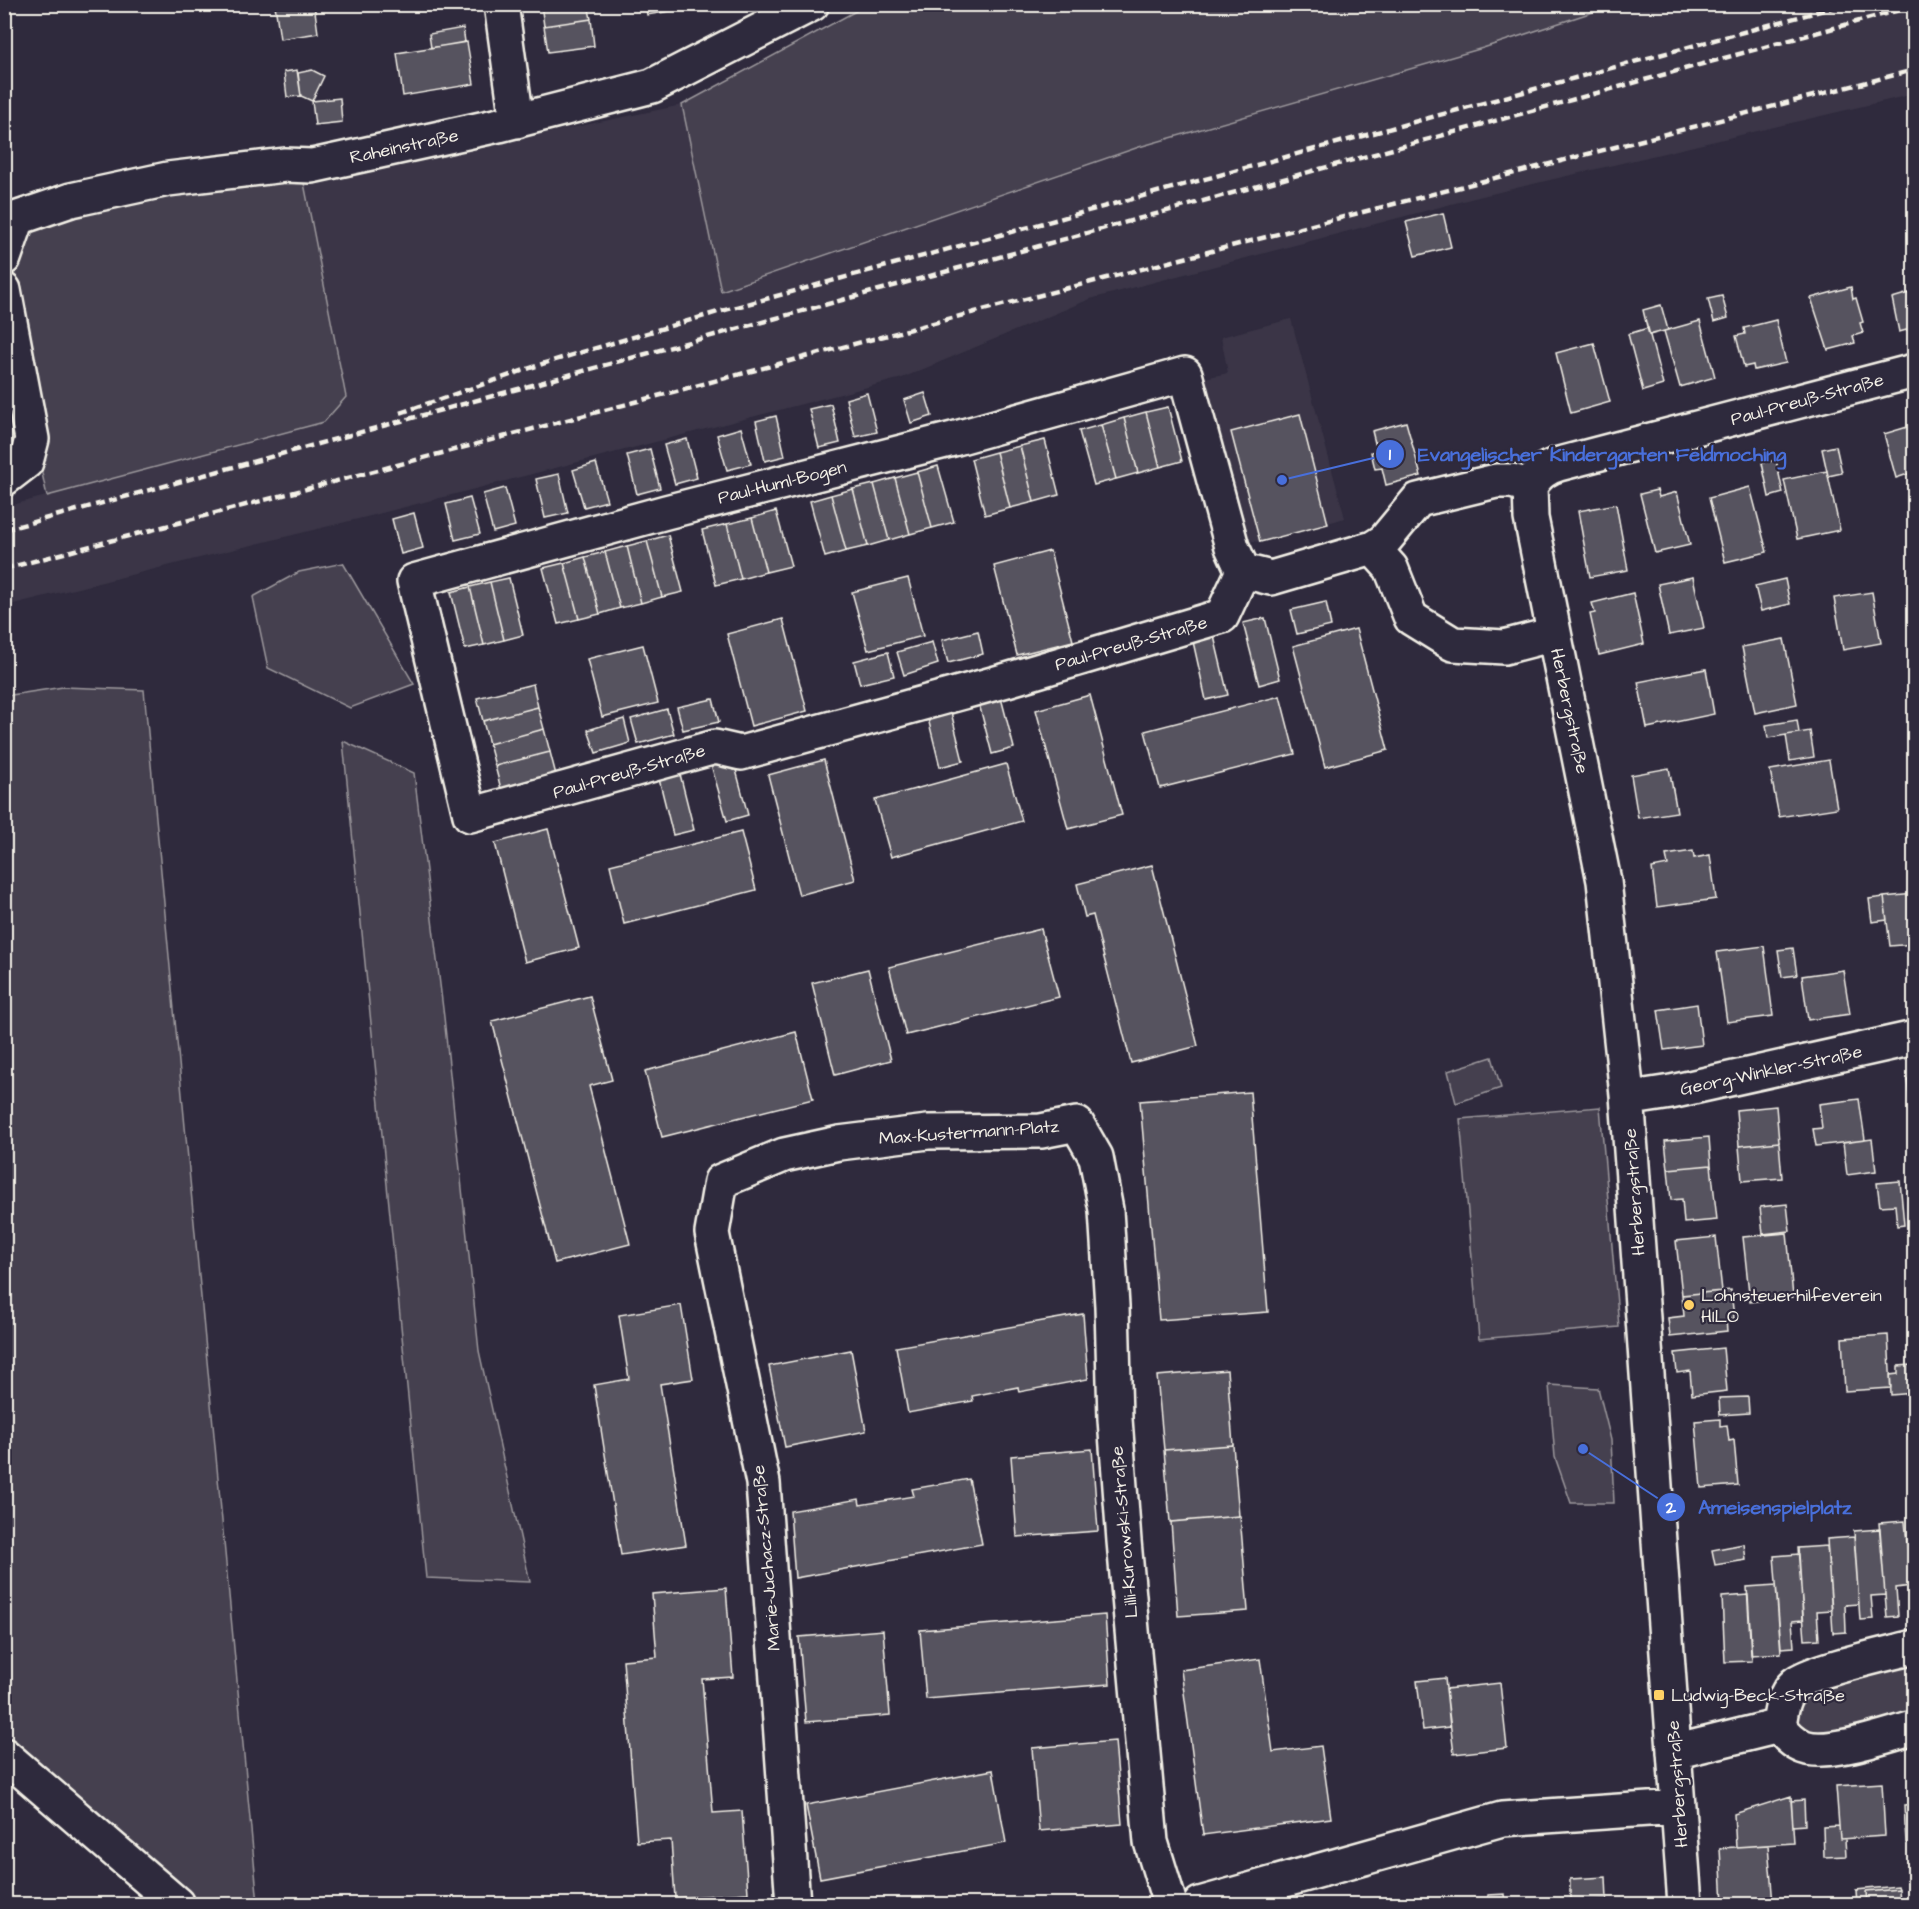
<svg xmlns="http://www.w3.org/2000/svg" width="1919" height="1909" viewBox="0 0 1919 1909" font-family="'Architects Daughter',sans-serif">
	<rect width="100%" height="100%" fill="#2f2a3d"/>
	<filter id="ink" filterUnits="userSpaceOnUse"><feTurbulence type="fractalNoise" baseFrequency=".0167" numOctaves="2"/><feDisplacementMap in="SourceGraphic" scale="12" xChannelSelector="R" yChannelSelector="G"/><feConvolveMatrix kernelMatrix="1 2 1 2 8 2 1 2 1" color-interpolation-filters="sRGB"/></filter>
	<g filter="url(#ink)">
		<!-- built -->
		<path fill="#3b3647" d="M1614,5H1914V94L1474,198L1090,299L902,378L374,515L5,606V507L324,422L346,397L304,183L682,105L721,291L1139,147L1483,48Z
			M1291,319L1345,518L1260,542L1246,540L1205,378L1228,373L1221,337Z"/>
		<!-- green -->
		<path fill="#454050" stroke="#9c989c" stroke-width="1.5" d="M867,5V4L1614,5L1483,48L1139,147L721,291L682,105Z
			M270,168L304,183L346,397L324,422L47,496L5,305L4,214Z
			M343,563L414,684L350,708L268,668L253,597L299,572Z
			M63,687L144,690L258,1904H181L5,1757V696Z
			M343,741L414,773L444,1017L479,1351L530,1582L426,1578Z
			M1492,1057L1501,1088L1456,1103L1448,1071Z
			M1600,1107L1619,1327L1479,1339L1460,1119Z
			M1549,1385L1598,1388L1611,1440L1614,1503H1571L1555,1457Z
			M1914,1659V1715L1827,1738L1794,1729L1797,1697L1808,1687Z"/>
		<!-- building -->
		<path fill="#56525f" stroke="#f4f1e8" stroke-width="1.5" d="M314,4L318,33L280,39L275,5Z
			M327,4H350L328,8Z
			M541,4H588L591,19L544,26Z
			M645,4H689L690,8L647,15Z
			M591,19L594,46L548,52L544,26Z
			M463,28L465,42L431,48L429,34Z
			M467,42L474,84L403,96L397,53Z
			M297,70L301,96L287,97L284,72Z
			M312,70L324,76L312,101L301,96L298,73Z
			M340,98L342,122L315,125L312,101Z
			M1443,213L1451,247L1415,256L1406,222Z
			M1851,287L1853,299L1856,298L1863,322L1860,323L1863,333L1853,336L1855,343L1828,350L1811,298Z
			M1909,293L1914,318V328L1899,332L1892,298Z
			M1722,296L1728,318L1714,322L1708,299Z
			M1661,305L1668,330L1649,335L1643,310Z
			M1776,320L1786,363L1754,370L1753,365L1744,367L1736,336L1745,334L1744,328Z
			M1700,321L1715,377L1680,387L1664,331Z
			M1648,328L1663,385L1643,391L1628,334Z
			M1594,343L1610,402L1571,413L1556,353Z
			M867,393L877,432L855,437L846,399Z
			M925,393L932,416L911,423L904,400Z
			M831,404L840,443L819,448L809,409Z
			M1168,407L1182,461L1160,467L1146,412Z
			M1146,412L1160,467L1138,473L1124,418Z
			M1300,414L1328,524L1260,542L1231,432Z
			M776,416L785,456L765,461L756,421Z
			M1124,418L1138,473L1116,479L1101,425Z
			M1406,422L1421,476L1386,485L1382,468L1375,469L1371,452L1377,451L1372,431Z
			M1101,425L1116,479L1094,485L1079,431Z
			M1914,425V472L1896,478L1884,434Z
			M741,428L751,464L727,470L717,435Z
			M687,439L697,478L675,484L664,445Z
			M1045,440L1059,495L1034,502L1020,446Z
			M1020,446L1034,502L1010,508L996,452Z
			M1836,446L1842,473L1828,476L1822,449Z
			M650,449L660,488L637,494L627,455Z
			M996,452L1010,508L985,515L971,459Z
			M1776,460L1783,493L1769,497L1762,463Z
			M596,463L607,501L584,507L573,470Z
			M938,466L954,522L932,528L917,472Z
			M1827,471L1840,530L1797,539L1784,480Z
			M917,472L932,528L910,534L895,478Z
			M559,474L568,513L545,518L536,479Z
			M895,478L910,534L889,540L874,484Z
			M874,484L889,540L868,546L853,489Z
			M1750,487L1767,552L1725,562L1709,498Z
			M505,488L515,526L493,532L483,494Z
			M853,489L868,546L846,551L831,495Z
			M1657,490L1659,497L1677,492L1690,545L1655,553L1640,494Z
			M831,495L846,551L825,557L810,501Z
			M470,498L480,534L455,540L446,504Z
			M1616,504L1628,570L1590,577L1578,511Z
			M776,511L791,566L766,572L752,518Z
			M414,513L423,548L401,554L392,519Z
			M752,518L766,572L741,579L727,524Z
			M727,524L741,579L716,585L702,530Z
			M668,535L683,592L662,597L647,541Z
			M647,541L662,597L641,603L627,546Z
			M627,546L641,603L620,608L605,552Z
			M1050,551L1073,641L1017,655L994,566Z
			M605,552L620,608L600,614L585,557Z
			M585,557L600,614L579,619L564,563Z
			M564,563L579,619L558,624L543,568Z
			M1693,577L1704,628L1669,635L1658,584Z
			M509,578L523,635L504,640L490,582Z
			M908,578L923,636L868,650L852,592Z
			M1785,579L1790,604L1761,611L1755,586Z
			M490,582L504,640L484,645L470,587Z
			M470,587L484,645L465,649L451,592Z
			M1872,592L1881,643L1843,650L1834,598Z
			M1633,593L1644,644L1599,655L1590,614L1595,613L1592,603Z
			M1326,602L1331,626L1297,634L1291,610Z
			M1265,618L1280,679L1259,685L1243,623Z
			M783,619L807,711L751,726L727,634Z
			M1356,629L1388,750L1325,767L1293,646Z
			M978,631L983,654L948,663L942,640Z
			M1213,632L1228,695L1206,700L1192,637Z
			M1784,639L1797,704L1755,713L1742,647Z
			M932,642L938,664L904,675L897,652Z
			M643,645L658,703L602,717L587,659Z
			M888,652L894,676L860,684L854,661Z
			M1706,669L1714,714L1647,728L1638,682Z
			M533,684L538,707L483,721L477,698Z
			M998,686L1014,748L992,754L976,692Z
			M1090,695L1122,815L1068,829L1036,710Z
			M1280,696L1295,754L1160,788L1145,731Z
			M713,699L719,722L683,730L677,707Z
			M948,700L963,761L940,767L925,706Z
			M538,707L544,729L489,744L483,721Z
			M667,709L674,734L638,744L631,719Z
			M624,719L630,743L596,753L588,730Z
			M1797,720L1799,733L1768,738L1766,725Z
			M544,729L550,752L495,766L489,744Z
			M1810,731L1814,757L1790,761L1786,735Z
			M550,752L556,775L501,789L495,766Z
			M732,755L748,815L727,821L710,761Z
			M824,760L855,880L799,895L768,775Z
			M1829,760L1837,808L1779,817L1770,770Z
			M1006,764L1022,821L891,857L875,800Z
			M1669,768L1677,812L1638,818L1631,775Z
			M679,770L694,830L673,835L658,775Z
			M548,829L579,948L525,962L495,843Z
			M741,832L756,890L624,924L610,865Z
			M1693,851L1694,858L1710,855L1716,899L1657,907L1652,868L1668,865L1666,855Z
			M1152,865L1198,1046L1131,1063L1093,915L1085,917L1077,884Z
			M1914,894V944L1890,946L1884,897Z
			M1884,897L1887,920L1872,922L1869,899Z
			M1041,929L1059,997L906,1035L889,967Z
			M1764,946L1773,1016L1727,1022L1717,952Z
			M1793,948L1797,975L1782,977L1778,950Z
			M868,969L891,1060L835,1075L812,983Z
			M1843,970L1850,1014L1808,1020L1802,976Z
			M590,996L612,1080L589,1086L630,1244L555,1263L492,1021Z
			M1697,1004L1702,1045L1664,1050L1658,1010Z
			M796,1032L813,1099L662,1137L645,1071Z
			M1914,1079V1102L1910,1103L1907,1080Z
			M1250,1092L1268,1312L1159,1320L1140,1101Z
			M1859,1099L1865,1140L1816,1146L1813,1129L1822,1128L1819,1104Z
			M1776,1106L1779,1142L1739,1146L1736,1110Z
			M1910,1128H1914V1165Z
			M1709,1137L1711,1165L1668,1169L1665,1141Z
			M1872,1139L1876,1171L1847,1175L1843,1143Z
			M1779,1142L1782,1178L1742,1181L1739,1146Z
			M1711,1165L1717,1220L1684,1223L1682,1199L1671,1200L1668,1169Z
			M1900,1181L1904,1225L1897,1226L1895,1205L1880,1206L1877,1183Z
			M1787,1204L1790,1231L1763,1234L1760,1207Z
			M1787,1233L1793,1297L1750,1302L1743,1237Z
			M1716,1237L1722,1291L1682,1295L1676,1241Z
			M1731,1290L1734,1319H1726L1727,1331L1670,1337L1668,1318L1684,1316L1682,1295Z
			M681,1305L693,1379L660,1384L686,1545L621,1555L594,1385L629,1379L619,1315Z
			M1083,1314L1088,1379L1019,1392L1018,1387L972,1396L973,1401L908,1413L896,1347Z
			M1888,1335L1891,1388L1845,1391L1842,1338Z
			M1723,1348L1727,1391L1692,1395L1690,1371L1677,1373L1675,1353Z
			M851,1350L866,1431L785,1447L769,1366Z
			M1912,1365L1914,1393L1891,1395L1890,1375L1898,1374V1366Z
			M1227,1370L1233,1445L1164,1450L1157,1376Z
			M1748,1397L1749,1413L1720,1415L1719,1398Z
			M1720,1419V1426L1727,1425L1729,1441L1734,1440L1738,1485L1701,1488L1695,1421Z
			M1233,1445L1239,1516L1170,1522L1164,1450Z
			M1092,1449L1098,1531L1017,1537L1011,1456Z
			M969,1479L982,1544L795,1578L790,1511L859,1499L860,1505L914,1496L912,1489Z
			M1240,1516L1248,1611L1178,1616L1171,1522Z
			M1905,1521L1911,1586L1896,1588L1898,1616L1887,1617L1879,1523Z
			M1880,1529L1885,1595L1871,1596L1873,1619L1860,1620L1854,1531Z
			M1854,1537L1859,1604L1845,1605L1846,1632L1833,1633L1827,1539Z
			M1744,1544L1746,1560L1715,1565L1712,1550Z
			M1827,1546L1832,1610L1817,1611L1819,1639L1805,1640L1798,1548Z
			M1799,1554L1803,1620L1792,1621L1794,1647L1781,1648L1774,1556Z
			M1776,1585L1781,1653L1751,1655L1747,1587Z
			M726,1588L733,1677L702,1679L713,1813L742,1811L748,1893L675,1898L671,1840L637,1842L623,1660L657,1657L652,1594Z
			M1748,1595L1752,1661L1725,1662L1722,1597Z
			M1105,1615L1110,1684L926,1699L920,1630Z
			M883,1630L890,1715L806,1722L799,1637Z
			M1260,1659L1273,1752L1321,1746L1331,1818L1203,1835L1181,1670Z
			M1445,1678L1450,1727L1423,1730L1417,1681Z
			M1500,1683L1507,1748L1454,1754L1446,1689Z
			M1115,1741L1122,1824L1039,1831L1032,1748Z
			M993,1770L1006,1843L820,1878L806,1805Z
			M1882,1783L1885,1836L1840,1839L1836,1786Z
			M1791,1796L1794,1843L1736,1847L1734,1814Z
			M1804,1800L1805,1825L1793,1826L1791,1801Z
			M1914,1804V1843H1906L1904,1805Z
			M1839,1826L1840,1839H1845L1846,1856L1824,1857L1823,1827Z
			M1768,1845L1773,1904H1723L1720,1848Z
			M1606,1877L1607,1900L1570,1902V1879Z
			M1898,1886L1899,1889L1866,1892L1867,1904H1857L1856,1890Z
			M1899,1889L1900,1904H1867L1866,1892Z
			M1505,1894L1506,1904H1488V1895Z"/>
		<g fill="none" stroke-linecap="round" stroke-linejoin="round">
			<defs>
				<path id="minor" d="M501,4L517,121
					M4,258L18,218L71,200L168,179L285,165L312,166L499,125L652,86L812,4
					M4,290L32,439L26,462L4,479
					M1185,374L1232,547L1243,571L1222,616L1007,680L741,753L715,747L470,815L414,581L666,512L953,439Z
					M1530,486L1531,518L1604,881L1627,1095L1685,1904
					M1530,486C1538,474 1545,468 1559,464L1914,371
					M1373,548L1391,568L1411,618L1453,644L1504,647L1554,634
					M1243,571L1271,578L1373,548L1384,541L1418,500L1496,481H1511L1530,486
					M1627,1095L1645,1096L1671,1092L1914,1038
					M1914,1647C1891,1653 1809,1671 1795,1684C1783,1695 1781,1711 1779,1726C1786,1735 1793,1743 1804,1747C1829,1756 1888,1735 1914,1728
					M1674,1752L1779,1726
					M4,1755L177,1904
					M793,1904L763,1483L712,1233L721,1181L784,1155L839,1143L928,1132L1041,1131L1077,1124L1096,1157L1106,1210L1112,1306L1115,1419L1124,1541L1151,1842L1170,1904
					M1200,1904L1502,1819L1678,1807"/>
			</defs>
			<!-- minor casing -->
			<use href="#minor" stroke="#f4f1e8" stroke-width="38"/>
			<!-- minor -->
			<use href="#minor" stroke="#2f2a3d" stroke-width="33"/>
			<!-- rail -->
			<path stroke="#f4f1e8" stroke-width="4.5" stroke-dasharray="9 4.5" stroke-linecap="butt" d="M400,413L545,363L718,312L1846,4
				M4,530L1914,6
				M4,569L975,312L1914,70"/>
		</g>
	</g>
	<!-- markers -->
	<g fill="#ffd166" stroke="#2f2a3d" stroke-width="2">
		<circle cx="1689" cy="1305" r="6"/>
		<rect x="1653" y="1689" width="12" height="12" rx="3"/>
	</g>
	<g text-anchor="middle" stroke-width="4.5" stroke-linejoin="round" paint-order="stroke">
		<!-- street labels -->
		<g font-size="18" fill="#f4f1e8" stroke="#2f2a3d">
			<text transform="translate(404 146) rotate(-12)" y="6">Raheinstraße</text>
			<text transform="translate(1807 399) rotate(-15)" y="6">Paul-Preuß-Straße</text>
			<text transform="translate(782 482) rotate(-14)" y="6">Paul-Huml-Bogen</text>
			<text transform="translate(1131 643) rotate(-16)" y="6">Paul-Preuß-Straße</text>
			<text transform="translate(1570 711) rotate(78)" y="6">Herbergstraße</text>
			<text transform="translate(629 771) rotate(-16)" y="6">Paul-Preuß-Straße</text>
			<text transform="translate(1771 1070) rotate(-12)" y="6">Georg-Winkler-Straße</text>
			<text transform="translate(969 1132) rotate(-4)" y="6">Max-Kustermann-Platz</text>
			<text transform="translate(1634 1192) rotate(-94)" y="6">Herbergstraße</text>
			<text transform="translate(1124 1532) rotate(-95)" y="6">Lilli-Kurowski-Straße</text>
			<text transform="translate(766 1558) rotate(-95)" y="6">Marie-Juchacz-Straße</text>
			<text transform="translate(1677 1784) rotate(-94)" y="6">Herbergstraße</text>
		</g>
		<!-- poi labels -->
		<g font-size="18" fill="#f4f1e8" stroke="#2f2a3d" text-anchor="start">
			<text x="1701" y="1301">Lohnsteuerhilfeverein<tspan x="1701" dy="21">HILO</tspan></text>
			<text x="1671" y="1701">Ludwig-Beck-Straße</text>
		</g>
	</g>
	<!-- callouts -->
	<path fill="none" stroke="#486fdb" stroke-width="2" d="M1282 480L1390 454M1583 1449L1671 1507"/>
	<g fill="#486fdb" stroke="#2f2a3d" stroke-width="2">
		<circle cx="1282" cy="480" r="6"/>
		<circle cx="1583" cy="1449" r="6"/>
		<circle cx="1390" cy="454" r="15"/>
		<circle cx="1671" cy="1507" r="15"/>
	</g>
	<g font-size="18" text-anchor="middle" font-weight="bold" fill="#fff">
		<text x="1390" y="460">1</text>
		<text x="1671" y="1513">2</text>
	</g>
	<g font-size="20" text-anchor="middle" font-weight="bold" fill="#486fdb" stroke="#2f2a3d" stroke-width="4.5" stroke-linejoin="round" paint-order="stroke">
		<text x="1602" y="461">Evangelischer Kindergarten Feldmoching</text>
		<text x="1775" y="1514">Ameisenspielplatz</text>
	</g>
	<!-- margin -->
	<rect width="1919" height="1909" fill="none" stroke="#2f2a3d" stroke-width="24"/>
	<rect x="12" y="12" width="1895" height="1885" fill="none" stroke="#f4f1e8" stroke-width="2" filter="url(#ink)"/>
</svg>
